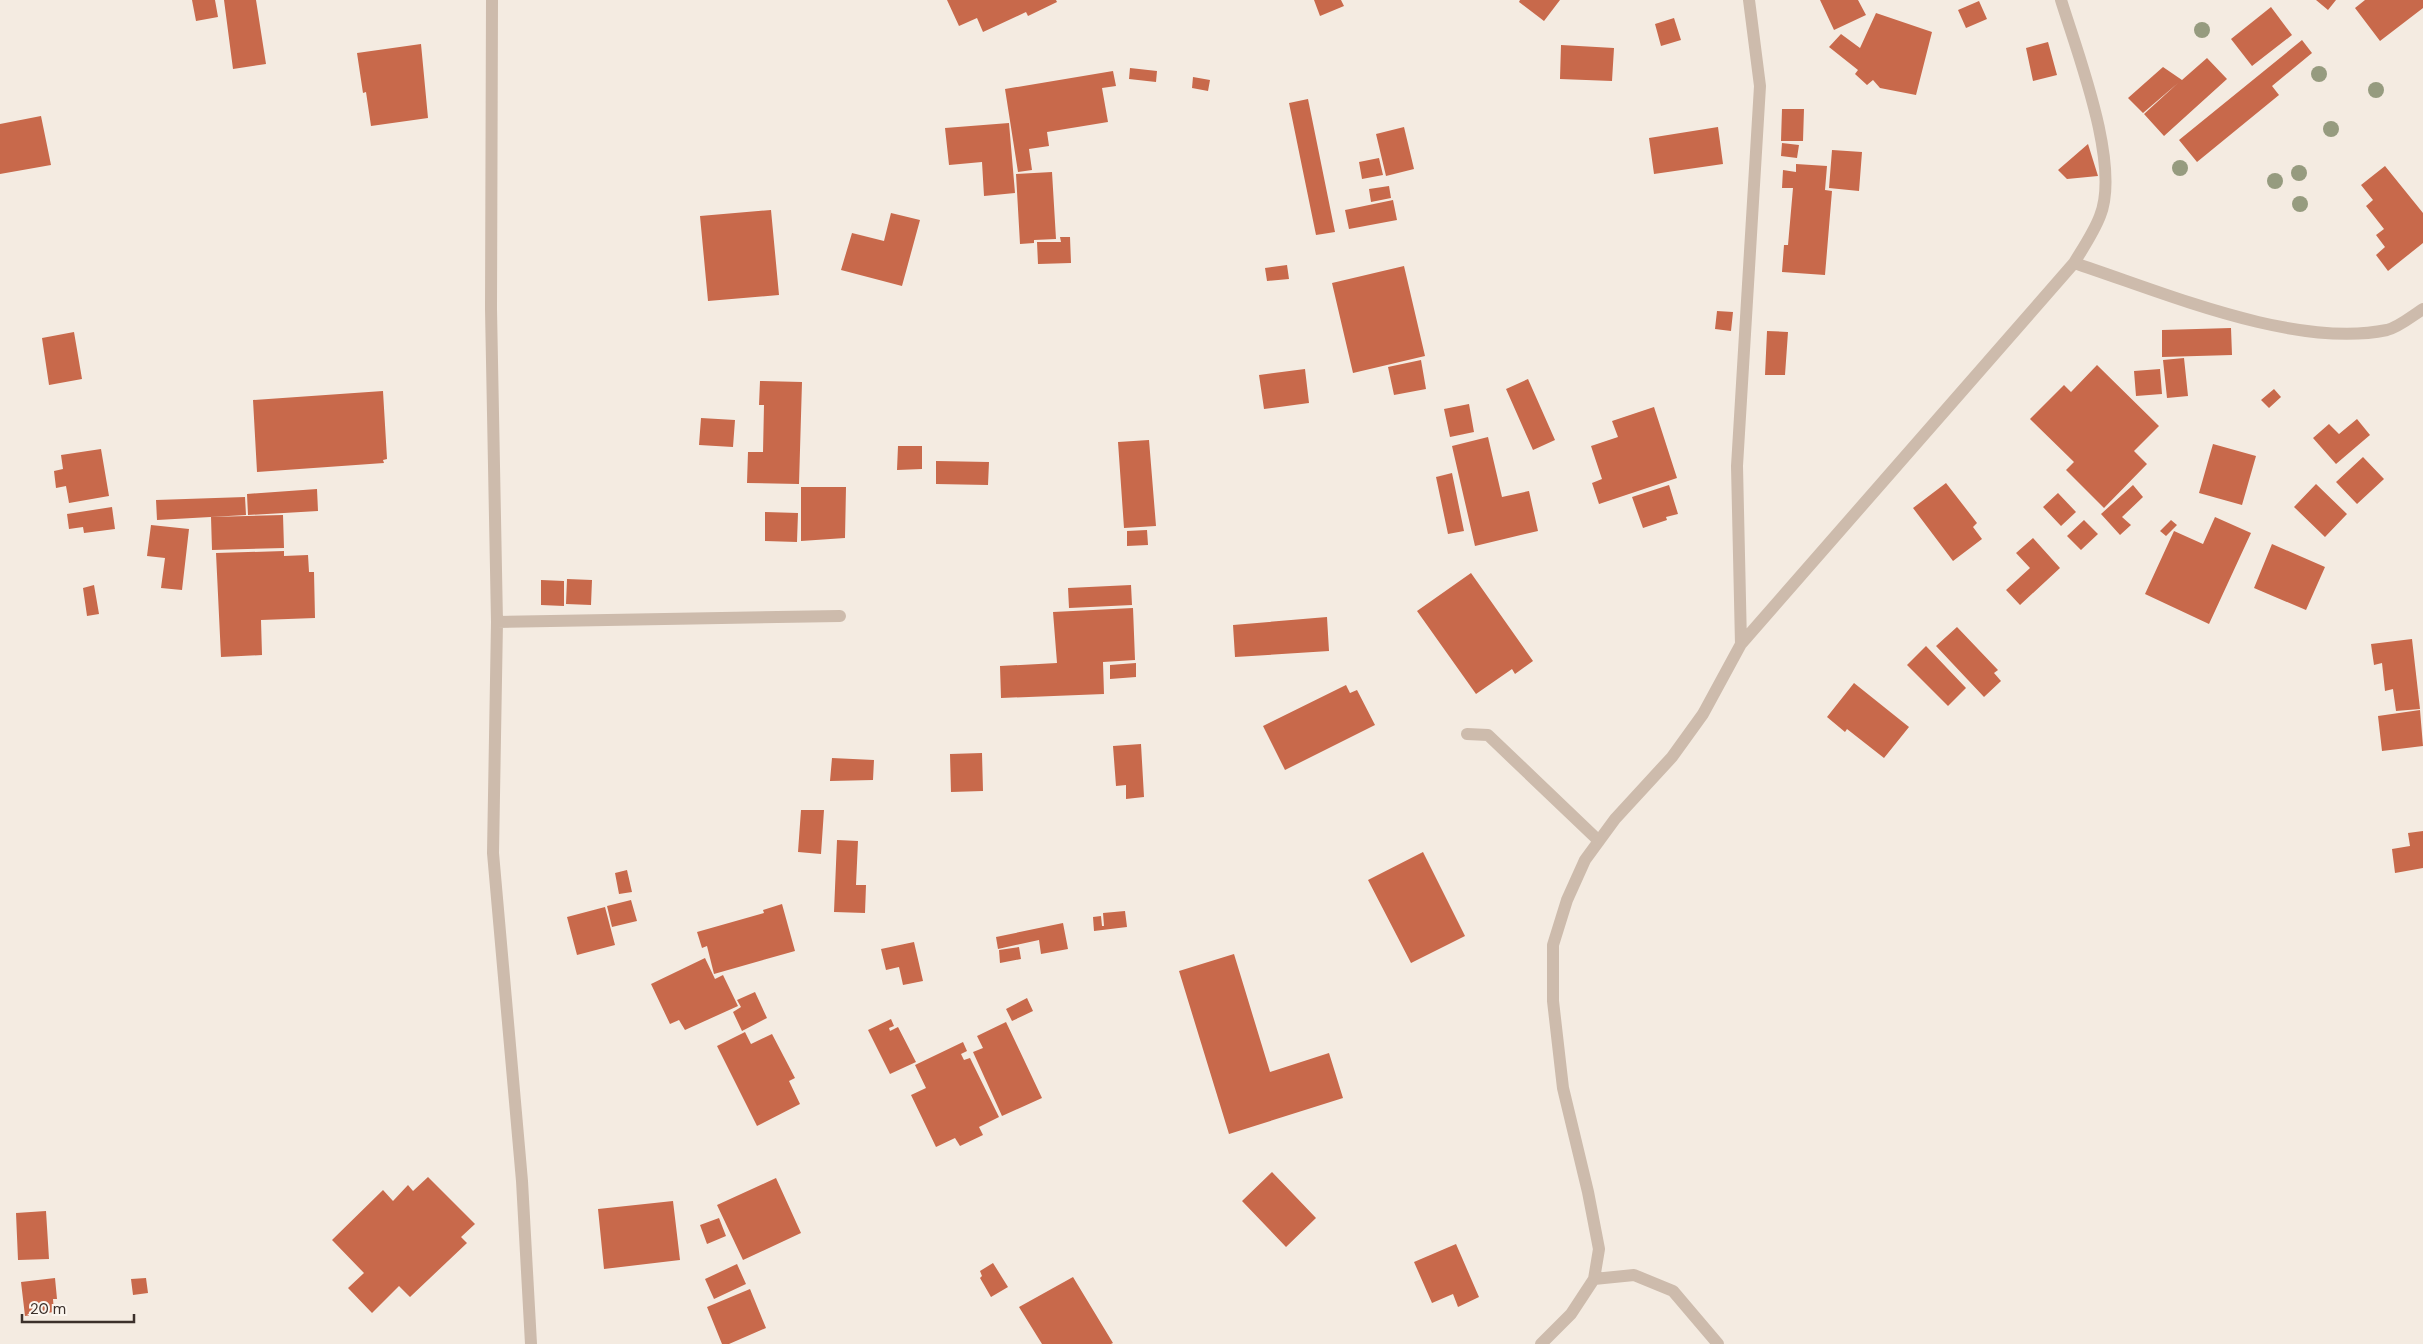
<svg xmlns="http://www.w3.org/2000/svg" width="2423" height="1344" viewBox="0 0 2423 1344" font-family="'DM Sans',sans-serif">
	<rect width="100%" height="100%" fill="#f4ebe1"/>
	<!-- building -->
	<path fill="#c8694b" d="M192,0H215L218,17L196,21Z
		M224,0H256L266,64L233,69Z
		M947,0H1056L1057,2L1028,16L1026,12L983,32L977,18L959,26Z
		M1314,0H1341L1344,6L1320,16Z
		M1520,0H1560L1544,21L1519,2Z
		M1820,0H1858L1866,15L1834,30Z
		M2316,0H2336L2328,10Z
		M2365,0H2423V8L2380,41L2355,8Z
		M1979,1L1987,19L1966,28L1958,10Z
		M2271,7L2292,35L2252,66L2231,39Z
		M1876,13L1932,32L1916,95L1880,88L1873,80L1867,85L1855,74L1858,70L1829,47L1841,34L1860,48Z
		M1674,18L1681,40L1661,46L1655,24Z
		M2302,40L2312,53L2272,86L2279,95L2197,162L2179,140Z
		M2048,42L2057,75L2033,81L2026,48Z
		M421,44L428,118L371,126L366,92L363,93L357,53Z
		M1561,45L1614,48L1612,81L1560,79Z
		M2207,58L2227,79L2164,136L2144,114L2178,83L2143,113L2128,98L2163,67L2182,80Z
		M1130,68L1157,71L1156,82L1129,79Z
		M1113,71L1116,86L1102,88L1108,122L1047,132L1049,146L1029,149L1032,170L1018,172L1005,89Z
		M1193,77L1210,80L1208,91L1192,88Z
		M1308,99L1335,232L1316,235L1289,103Z
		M1782,109H1804L1803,141H1781Z
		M41,116L51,165L0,174V124Z
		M1009,123L1015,193L984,196L982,162L949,165L945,128Z
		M1404,127L1414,169L1386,176L1376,134Z
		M1718,127L1723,164L1654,174L1649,138Z
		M1782,143L1799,145L1797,158L1781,156Z
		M2088,144L2098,176L2067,179L2058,170Z
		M1832,150L1862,152L1859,191L1829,188Z
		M1379,158L1383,175L1362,179L1359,162Z
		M1796,164L1827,166L1825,190L1832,191L1825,275L1782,272L1784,245H1788L1793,188H1782L1783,170L1796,172Z
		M2385,166L2423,213V243L2388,271L2376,255L2385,247L2376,235L2384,229L2366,206L2373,200L2361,185Z
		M1052,172L1056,239L1034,240V243L1020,244L1016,174Z
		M1389,186L1391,198L1371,202L1369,189Z
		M1393,200L1397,220L1349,229L1345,210Z
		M771,210L779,295L708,301L700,216Z
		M891,213L920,220L902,286L841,270L852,233L884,241Z
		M1060,237H1070L1071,263L1038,264L1037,242H1061Z
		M1287,265L1289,279L1267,281L1265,268Z
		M1404,266L1425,356L1353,373L1332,283Z
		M1717,311L1733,312L1731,331L1715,329Z
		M2231,328L2232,355L2162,357V330Z
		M1767,331L1788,332L1785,375H1765Z
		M74,332L82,379L49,385L42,338Z
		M2184,358L2188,396L2167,398L2163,360Z
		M1421,360L1426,389L1394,395L1388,367Z
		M2097,365L2159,426L2134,451L2147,464L2104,508L2066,470L2074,462L2030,419L2064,385L2071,392Z
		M1305,369L1309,403L1264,409L1259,375Z
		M2160,369L2162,394L2136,396L2134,371Z
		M1528,379L1555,440L1533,450L1506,389Z
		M760,381L802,382L799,484L747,483L748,452H763L764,405H759Z
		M2274,389L2281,397L2269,408L2261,400Z
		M383,391L387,459L383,460L384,463L257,472L253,400Z
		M1469,404L1474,432L1450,437L1444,409Z
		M1654,407L1677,478L1599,504L1592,483L1602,479L1591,446L1618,437L1612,421Z
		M701,418L735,420L733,447L699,445Z
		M2357,419L2370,435L2336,464L2313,438L2329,424L2339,434Z
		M1488,437L1502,497L1529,491L1538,531L1475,546L1452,446Z
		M1149,440L1156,526L1124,528L1118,442Z
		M2213,444L2256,456L2242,505L2199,493Z
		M898,446H922V469L897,470Z
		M101,449L109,496L69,503L66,486L56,488L54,471L63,469L61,455Z
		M2363,457L2384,479L2357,504L2336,482Z
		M936,461L989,462L988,485L936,484Z
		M1452,473L1464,531L1448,534L1436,477Z
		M1946,483L1977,523L1973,527L1982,539L1953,561L1913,508Z
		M2316,484L2347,514L2325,537L2294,507Z
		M1669,485L1678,514L1666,517L1667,520L1643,528L1632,497Z
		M2133,485L2143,497L2122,517L2131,525L2120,535L2101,514Z
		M801,487H846L845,538L801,541Z
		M317,489L318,511L248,515L247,494Z
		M2058,493L2076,512L2061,526L2043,507Z
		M245,497L246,515L157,520L156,500Z
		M112,507L115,529L84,533L83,527L69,529L67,514Z
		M765,512L798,513L797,542L765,541Z
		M283,515L284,548L212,550L211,517Z
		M2215,517L2251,533L2209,624L2145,594L2174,531L2203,544Z
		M2084,520L2098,534L2081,550L2067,536Z
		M2171,520L2177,525L2166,536L2160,531Z
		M151,525L189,529L182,590L161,588L165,558L147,556Z
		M1147,530L1148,545L1127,546V531Z
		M2033,538L2060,568L2020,605L2006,590L2030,568L2016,553Z
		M2272,544L2325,567L2306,610L2254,588Z
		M284,551V556L308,555L309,572H314L315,618L261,620L262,655L221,657L216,553Z
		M1471,573L1533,661L1515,674L1512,669L1476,694L1417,611Z
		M567,579L592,580L591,605L566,604Z
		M541,580L564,581V606L541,605Z
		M94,585L99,614L87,616L83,588Z
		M1131,585L1132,605L1069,608L1068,588Z
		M1133,608L1135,660L1103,662L1104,694L1001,698L1000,666L1057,663L1053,612Z
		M1327,617L1329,651L1235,657L1233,625Z
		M1957,627L1998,670L1994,673L2001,681L1984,697L1936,646Z
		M2412,639L2420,709L2396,711L2393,689L2385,691L2382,663L2374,665L2371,644Z
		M1926,646L1966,688L1948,706L1907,665Z
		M1136,663V677L1110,679V665Z
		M1854,683L1909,727L1884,758L1847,729L1845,732L1827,717Z
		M1346,685L1350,693L1357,690L1375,725L1285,770L1263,726Z
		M2420,710L2423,746L2382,751L2378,716Z
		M1141,744L1144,797L1126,799V785L1116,786L1113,746Z
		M982,753L983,791L951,792L950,754Z
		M832,758L874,760L873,780L830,781Z
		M801,810H824L821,854L798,852Z
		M2423,831V868L2395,873L2392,849L2410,846L2408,833Z
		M837,840L858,841L856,885H866L865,913L834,912Z
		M1423,852L1465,936L1411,963L1368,880Z
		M627,870L632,892L619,894L615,873Z
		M631,900L637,921L612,927L607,906Z
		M782,904L795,951L714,974L707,946L702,948L697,932L764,913L763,910Z
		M605,907L615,945L577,955L567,917Z
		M1125,911L1127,927L1094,931L1093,917L1101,916L1102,926H1104L1103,913Z
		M1063,923L1068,949L1041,954L1039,940L998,949L996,937Z
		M914,942L923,981L903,985L899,967L886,970L881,949Z
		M1019,947L1021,959L1000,963L999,950Z
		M1234,954L1270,1072L1329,1053L1343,1098L1229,1134L1179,971Z
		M705,958L715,979L723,975L738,1006L685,1030L679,1020L670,1024L651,984Z
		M755,992L767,1018L742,1031L733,1012L741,1007L737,1000Z
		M1027,998L1033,1011L1012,1021L1006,1009Z
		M891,1019L894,1026L889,1028L890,1031L898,1027L916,1062L890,1074L868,1030Z
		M1006,1022L1042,1098L1002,1116L973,1052L983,1048L977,1036Z
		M745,1032L751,1044L772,1034L795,1078L789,1081L800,1104L757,1126L717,1046Z
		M963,1042L967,1051L961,1054L964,1060L970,1058L999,1117L979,1127L983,1135L960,1146L955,1138L936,1147L911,1095L926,1088L915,1065Z
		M1272,1172L1316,1218L1286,1247L1242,1201Z
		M428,1177L475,1224L461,1237L467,1243L410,1297L399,1286L372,1313L348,1288L364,1273L332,1240L383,1190L393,1201L408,1185L413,1191Z
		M776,1178L801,1233L743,1260L717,1205Z
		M673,1201L680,1260L604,1269L598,1209Z
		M46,1211L49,1259L18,1260L16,1213Z
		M719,1218L726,1236L707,1244L700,1225Z
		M1456,1244L1479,1297L1458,1307L1453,1294L1432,1303L1414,1262Z
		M993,1263L1008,1287L991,1297L980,1278L982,1276L980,1271Z
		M737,1264L746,1284L714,1299L705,1279Z
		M1073,1277L1113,1343L1111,1344H1042L1019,1307Z
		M55,1278L57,1299H53L54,1312L25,1316L21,1282Z
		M146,1278L148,1293L133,1295L131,1279Z
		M750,1289L766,1328L729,1344H722L707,1307Z"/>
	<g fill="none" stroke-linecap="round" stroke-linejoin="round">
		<!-- street -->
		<path stroke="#cdbbac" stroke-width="12" d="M492,0L491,309L497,622L493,853L522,1181L531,1344
			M2074,263C2163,292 2294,349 2387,330C2399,327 2412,316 2423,309
			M497,622L840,616
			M1741,644L1737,466L1760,86L1749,0
			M1467,734L1488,735L1599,841
			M1594,1279L1634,1275L1673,1291L1718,1344
			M1541,1344L1571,1314L1594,1279L1599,1249L1588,1192L1563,1088L1553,1001V945L1567,900L1585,860L1615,819L1672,757L1703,714L1741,644L2074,263C2083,248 2094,232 2100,216C2121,165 2077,52 2061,0"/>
	</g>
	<!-- trees -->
	<g fill="#969b7f">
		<circle cx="2202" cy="30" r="8"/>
		<circle cx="2319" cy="74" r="8"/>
		<circle cx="2376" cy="90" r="8"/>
		<circle cx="2331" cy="129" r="8"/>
		<circle cx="2180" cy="168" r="8"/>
		<circle cx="2299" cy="173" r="8"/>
		<circle cx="2275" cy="181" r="8"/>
		<circle cx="2300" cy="204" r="8"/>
	</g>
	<!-- scale -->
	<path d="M22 1314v8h112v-8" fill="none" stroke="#3b302b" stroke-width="2.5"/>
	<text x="30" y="1314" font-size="15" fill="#3b302b" stroke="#fbf5ee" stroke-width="4" paint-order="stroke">20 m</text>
</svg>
